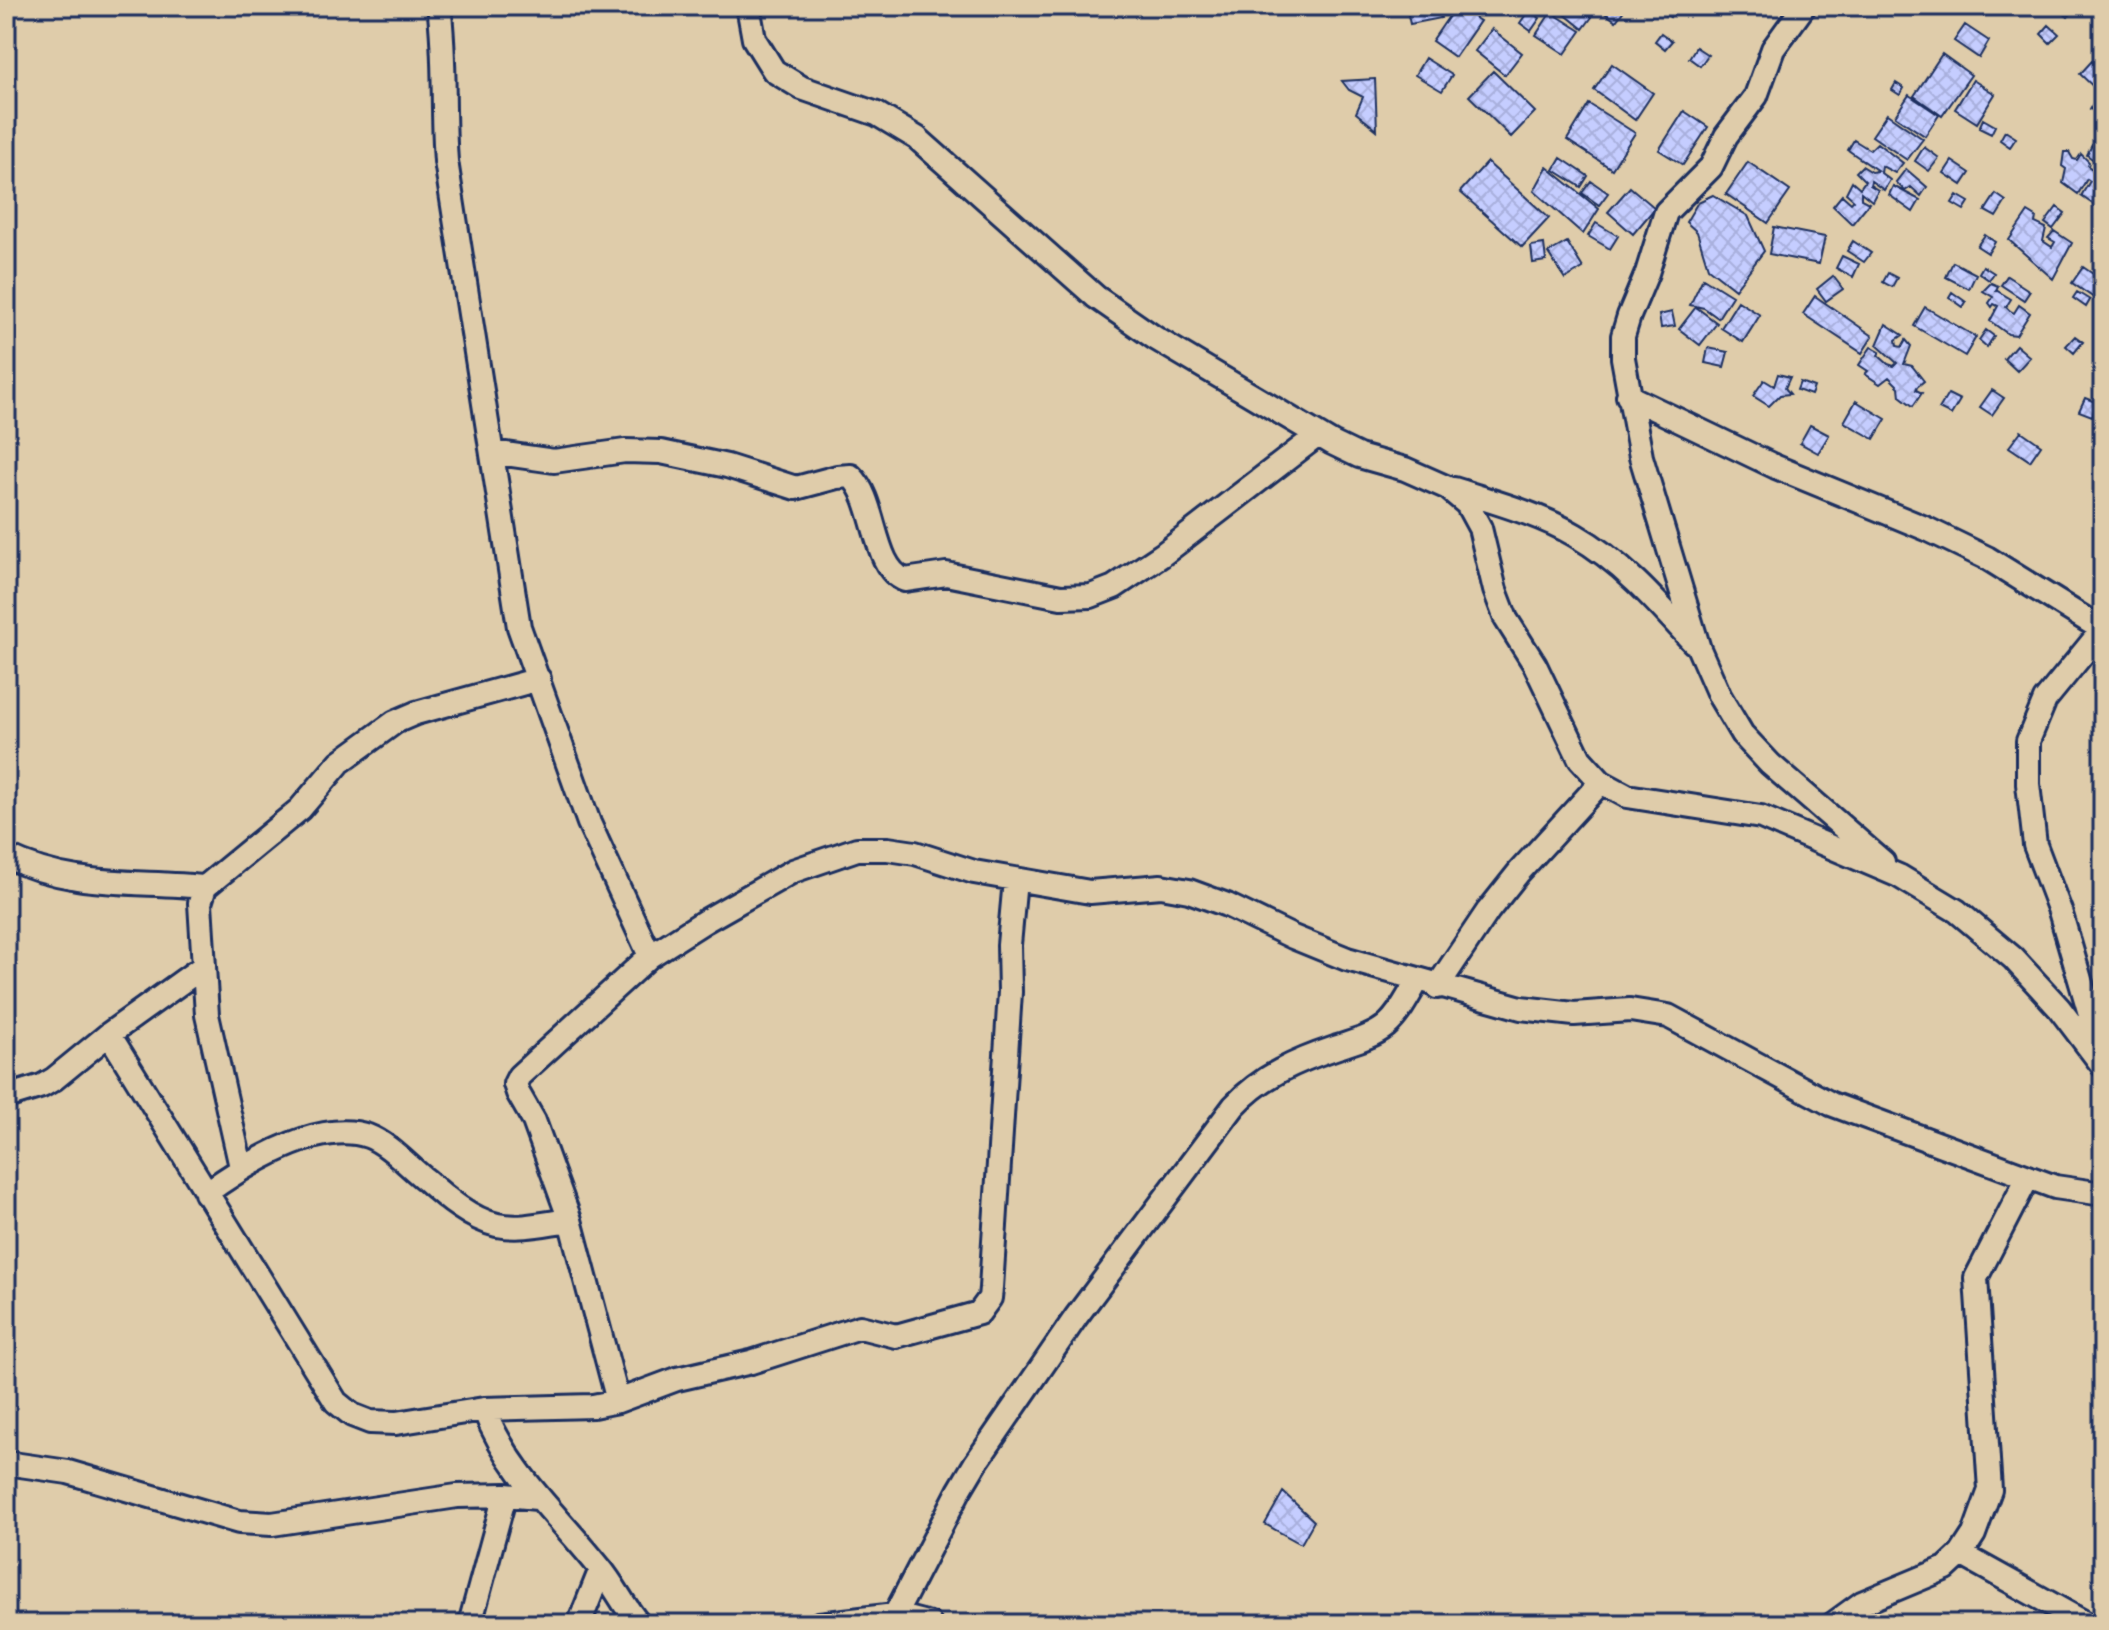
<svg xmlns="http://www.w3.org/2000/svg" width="2109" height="1630" viewBox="0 0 2109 1630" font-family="'Balsamiq Sans',sans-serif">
	<defs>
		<pattern id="building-cross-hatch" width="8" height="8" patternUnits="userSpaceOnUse" patternTransform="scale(2)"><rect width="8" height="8" fill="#c5cdff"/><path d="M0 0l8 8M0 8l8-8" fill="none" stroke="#a9b0dd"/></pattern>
	</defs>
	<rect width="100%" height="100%" fill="#dfccaa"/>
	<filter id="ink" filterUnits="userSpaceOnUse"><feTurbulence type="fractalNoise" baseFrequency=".0125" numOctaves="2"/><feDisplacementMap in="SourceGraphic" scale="16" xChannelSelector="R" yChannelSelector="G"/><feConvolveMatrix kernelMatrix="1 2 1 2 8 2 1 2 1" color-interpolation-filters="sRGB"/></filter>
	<g filter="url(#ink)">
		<!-- building -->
		<path fill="url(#building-cross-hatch)" stroke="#1b2f5e" stroke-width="2" d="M1406,6H1438L1441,18L1410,24Z
			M1456,6L1480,21L1455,57L1432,41Z
			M1567,6H1578L1592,17L1583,29L1562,12Z
			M1595,6H1627L1616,21Z
			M1652,6H1675L1676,7L1670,17Z
			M2062,6H2078L2068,17L2059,10Z
			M1529,10L1540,18L1531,31L1520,23Z
			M1551,12L1581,31L1565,54L1536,35Z
			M1965,25L1989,41L1979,58L1954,41Z
			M2049,25L2059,34L2050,43L2041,34Z
			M1492,29L1522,53L1505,75L1475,51Z
			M1661,33L1672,41L1665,49L1655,41Z
			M1696,47L1708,55L1700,66L1689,58Z
			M1942,54L1971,75L1942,116L1914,96Z
			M1425,58L1452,75L1442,91L1415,75Z
			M2092,61L2103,71V89L2100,93L2080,74Z
			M1612,64L1653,93L1635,120L1594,90Z
			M1493,71L1535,112L1511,137L1469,96Z
			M1375,79L1377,130L1356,113L1363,97L1349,90L1342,81Z
			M1973,80L1995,94L1977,123L1955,109Z
			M1896,83L1904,88L1900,95L1892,90Z
			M1909,95L1939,115L1925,136L1895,116Z
			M2095,100L2103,105L2102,116L2090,109Z
			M1589,104L1635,133L1612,169L1567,140Z
			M1684,111L1708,127L1683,165L1659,150Z
			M1887,114L1923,139L1907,160L1872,136Z
			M1983,119L1995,126L1991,134L1979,128Z
			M2005,131L2016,138L2010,147L2000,140Z
			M1854,140L1870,150L1877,143L1903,163L1895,173L1882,166L1881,173L1890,180L1884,190L1871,181L1870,185L1878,190L1872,201L1861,192V199L1869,203L1852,224L1833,206L1842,195L1851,203L1854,200L1846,193L1852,181L1860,188L1865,181L1856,172L1862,166L1872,172L1878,171L1848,150Z
			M2092,145L2101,150L2095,161L2087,155Z
			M1924,147L1939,158L1929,171L1915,161Z
			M2064,152H2069L2073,159L2077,160L2081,154L2089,162L2088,166L2103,177V211L2081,196L2090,181L2087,179L2078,194L2063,183L2066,169L2062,166Z
			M1561,158L1588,176L1581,187L1554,170Z
			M1952,161L1970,173L1962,185L1944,173Z
			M1487,162L1549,218L1522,247L1460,192Z
			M1748,162L1790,191L1768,223L1726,194Z
			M1547,167L1599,209L1583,234L1534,191Z
			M1906,169L1927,187L1921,196L1911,187L1905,191L1896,182Z
			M1591,181L1608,193L1599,205L1582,193Z
			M1893,186L1920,200L1913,212L1889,195Z
			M1630,187L1655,208L1633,234L1608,212Z
			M1996,194L2006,201L1996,217L1985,211Z
			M1713,195L1748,216L1764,251L1735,289L1708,268L1697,232L1686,222L1698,202Z
			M1957,195L1969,202L1964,210L1952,203Z
			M2057,207L2065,213L2053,229L2045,223Z
			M2028,212L2036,217L2035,223L2046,228L2043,241L2052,247L2055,242L2048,238L2054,231L2072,243L2053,279L2009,240Z
			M1596,223L1618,236L1610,249L1588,236Z
			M1774,227L1825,237L1819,264L1769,254Z
			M1985,235L1995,242L1988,253L1977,246Z
			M1853,241L1871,253L1864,262L1847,251Z
			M1567,242L1583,268L1565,279L1548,253Z
			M1544,244L1546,261L1533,263L1531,246Z
			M1842,256L1859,264L1853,277L1836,268Z
			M1953,262L1976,274L1969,289L1946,277Z
			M1983,266L1994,273L1989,280L1979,273Z
			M2083,267L2103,281V304L2072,283Z
			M1888,273L1897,278L1892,287L1883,282Z
			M1833,276L1843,289L1826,301L1817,289Z
			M2007,276L2030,291L2024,300L2001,285Z
			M1703,278L1732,296L1718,318L1704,308L1690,305Z
			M1991,283L1998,286L1996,290L2011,299L2006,307L2009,310L2014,313L2019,305L2030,313L2016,335L2008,334L1990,321L1998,306L1994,304L1992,307L1989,303L1993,297L1983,291Z
			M1952,292L1966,302L1963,307L1949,297Z
			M2077,292L2090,300L2086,307L2073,298Z
			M1815,296L1873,336L1862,353L1803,314Z
			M1738,301L1760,315L1743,342L1721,328Z
			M1696,307L1717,323L1700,345L1679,329Z
			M1925,307L1976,337L1965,356L1914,326Z
			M1672,312L1675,326L1661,328L1659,315Z
			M1886,324L1903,335L1896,340L1897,346L1902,347L1906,340L1911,346L1904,364L1912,366L1924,381L1917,387L1916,390L1922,393L1913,406L1900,396L1899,387L1889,377L1880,384L1865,374L1868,371L1859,365L1871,347L1880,352L1878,355L1888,364L1894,366L1897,363L1877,345Z
			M1986,330L1994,336L1987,347L1979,340Z
			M2075,336L2083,342L2074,353L2066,346Z
			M2016,345L2030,357L2017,371L2004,359Z
			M1708,348L1728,352L1724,367L1705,363Z
			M1778,374L1790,377L1785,388L1790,394L1780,395L1769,406L1753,396L1764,380L1774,386Z
			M1800,382L1814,387L1811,395L1797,390Z
			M1992,390L2004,398L1992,415L1980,407Z
			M1948,394L1960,400L1951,415L1939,409Z
			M2085,398L2098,403L2092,416L2079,411Z
			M1856,401L1886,419L1874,439L1844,422Z
			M1810,425L1829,435L1818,453L1800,443Z
			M2021,431L2041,445L2030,461L2009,447Z
			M1283,1492L1314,1521L1301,1544L1265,1524Z
			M2096,1590H2103V1601L2096,1600Z"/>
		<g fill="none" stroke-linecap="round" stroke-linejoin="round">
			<defs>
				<path id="minor" d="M439,6C446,57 442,109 446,161L519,627L589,823L650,956
					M748,6L754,39L774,71L802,88L877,114L917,138L1096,297L1155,338L1332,443L1359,456L1405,469L1448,488L1467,504L1480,528L1495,590L1506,619L1535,665L1580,759L1601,782L1627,796L1761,817L1899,876L1957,911L2013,958L2059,1008L2103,1066
					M1804,6L1773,49L1756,96L1726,136L1711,167L1666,212L1647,273L1629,316L1623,336V358L1641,457L1699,649L1720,697L1742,734L1770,764L1883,862
					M1628,396L1776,467L1927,529L1987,558L2103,630
					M492,452L554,461L625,451L661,452L727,466L796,488L837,477L851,476C877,500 872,568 905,580L946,574L1061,597L1091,596L1114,587L1162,555L1318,435
					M1454,489C1494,502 1539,514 1575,535C1622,562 1657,602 1693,642
					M6,856C74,889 133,880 205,887
					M1437,987L1488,911L1519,872L1601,782
					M109,1034L336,1402L352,1415L370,1422L396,1423L484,1409L593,1406L618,1401L677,1379L751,1362L860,1327L896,1336L979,1313L990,1298L991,1288L1010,992L1009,945L1015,880
					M2102,1055L2060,911L2035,845L2028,784V741L2045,700L2103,629
					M6,1097L42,1086L54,1079L109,1034L204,966
					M241,1167L207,1015L200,903L205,887L300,809L340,762L395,722L416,713L539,679
					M206,1193C245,1165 318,1119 368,1136C389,1144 408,1166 426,1180C446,1198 471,1219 497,1225C521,1230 546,1223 570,1220
					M618,1401L570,1220L534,1121L518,1093L515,1084L519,1076L650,956L705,921L793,871L857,849H888L915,853L974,872L1090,892L1161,886L1189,891L1227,905L1293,937L1347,959L1521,1008L1574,1014L1630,1010L1668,1016L1831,1104L2055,1187L2103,1194
					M484,1409C509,1474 558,1515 600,1568C615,1586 624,1607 639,1624
					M6,1463L68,1472L239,1522L272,1524L457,1496L505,1495L537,1498
					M1961,1554L2087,1624
					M895,1615L959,1491L975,1464L1076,1317L1234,1106C1262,1076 1296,1061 1335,1048C1352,1042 1371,1038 1386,1026C1400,1014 1408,996 1418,980
					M470,1624L505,1495
					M579,1624L601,1569
					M819,1624L895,1615L930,1624
					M1833,1624L1862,1603L1946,1568L1961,1554L1974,1534L1990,1490L1976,1278L2028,1177"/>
			</defs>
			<!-- minor casing -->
			<use href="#minor" stroke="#1b2f5e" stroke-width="28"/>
			<!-- minor -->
			<use href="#minor" stroke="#dfccaa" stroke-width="22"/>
		</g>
	</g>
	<!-- margin -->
	<rect width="2109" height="1630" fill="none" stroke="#dfccaa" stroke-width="32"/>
	<rect x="16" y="16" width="2077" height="1598" fill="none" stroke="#1b2f5e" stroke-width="3" filter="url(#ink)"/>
</svg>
